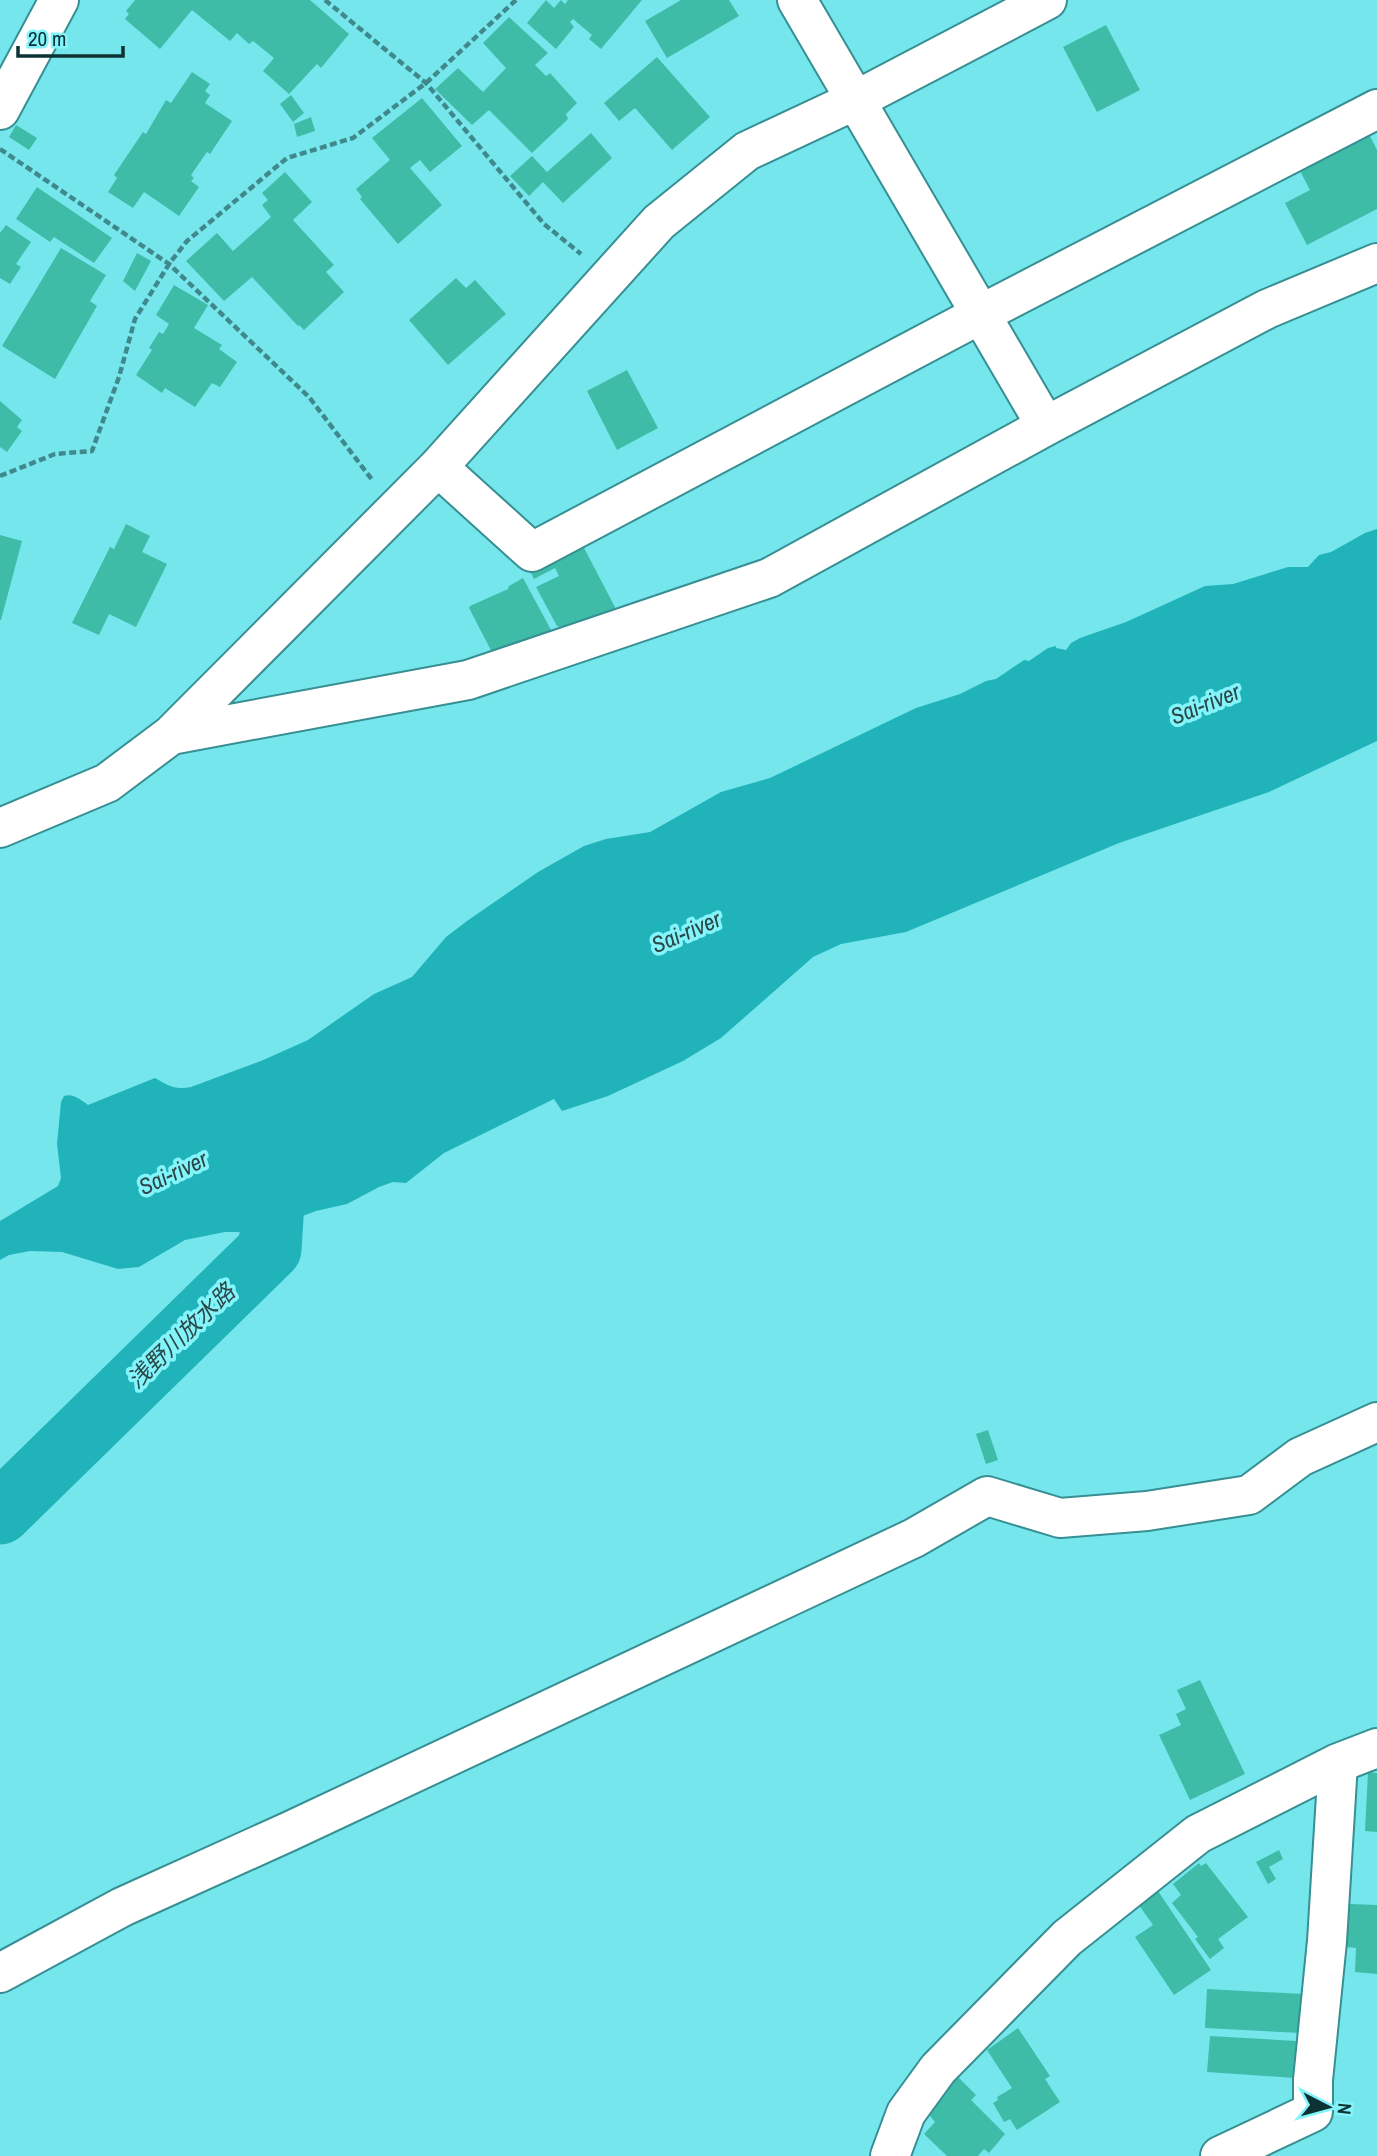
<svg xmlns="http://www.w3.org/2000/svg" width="1377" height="2156" viewBox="0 0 1377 2156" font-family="'Archivo Narrow','Noto Sans JP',sans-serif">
	<rect width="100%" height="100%" fill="#75e7ec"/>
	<!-- water -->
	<path fill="#21b3ba" d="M1377,529V741L1269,792L1119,843L906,932L841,944L813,957L721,1038L683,1061L608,1096L562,1111L554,1099L444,1153L406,1183L393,1182L379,1187L347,1204L316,1211L289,1221L244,1232H225L185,1240L139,1267L118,1269L62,1252L30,1251L9,1255L0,1260V1221L58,1186L61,1178L57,1144L61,1102L64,1096C73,1093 81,1100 88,1105L155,1078C170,1086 173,1090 191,1087L261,1061L308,1040L374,994L412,977L446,937L467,921L538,872L584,846L606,839L650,832L721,792L770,778L916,708L960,694L986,681L996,679L1024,660L1029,661L1048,648L1056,646V648L1066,650L1071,643L1080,638L1126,622L1205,586L1233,584L1288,567H1308L1319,555L1331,552L1365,533Z"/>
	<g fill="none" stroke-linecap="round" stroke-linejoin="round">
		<!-- river -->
		<path stroke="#21b3ba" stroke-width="63" d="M0,1513L270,1249L277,1138"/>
	</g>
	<!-- building -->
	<path fill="#3ebca7" d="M135,0H310L349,34L321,68L317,64L289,94L263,71L274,58L253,41L249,44L237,33L230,41L192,10L160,49L125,19L129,14L126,11Z
		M546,0L554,8L561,0L565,4L568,0H642L601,49L589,39L592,35L573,19L570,22L574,27L556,49L527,23Z
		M681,0H729L739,16L667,58L645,21Z
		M509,17L548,53L535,65L546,76L550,73L577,103L566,114L568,119L532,153L489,110L472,125L435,89L458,68L483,92L506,68L483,43Z
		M1106,25L1140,90L1097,112L1063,47Z
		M657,57L710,117L672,150L635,108L619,121L604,103Z
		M192,72L210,84L205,91L210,95L205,103L232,121L210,154L207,152L191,175L194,178L191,181L199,187L179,216L144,192L133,208L108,192L117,178L114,175L143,132L146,134L166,100L171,103Z
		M291,95L304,113L293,122L280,104Z
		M422,98L462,146L430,172L420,160L410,168L442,205L398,244L360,199L362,197L356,189L390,160L372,138Z
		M311,117L315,131L297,137L294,124Z
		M16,125L37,138L29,150L9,137Z
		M1368,132L1377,150V209L1307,245L1285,203L1310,190L1297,165Z
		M591,133L612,158L563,203L543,182L529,196L510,176L532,156L547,172Z
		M285,172L312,202L293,220L334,265L326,272L344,292L304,330L299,325L298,326L252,277L224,301L186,261L217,233L233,251L271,217L262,205L268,200L262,193Z
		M37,187L112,238L94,263L54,237L50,242L16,219Z
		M6,225L31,242L16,264L21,267L10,284L0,278V233Z
		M61,248L106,275L90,301L97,306L55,379L2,346Z
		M137,253L151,261L135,291L123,281Z
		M456,278L466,288L475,280L506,314L448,365L409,320Z
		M174,285L208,305L194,328L222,345L219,349L237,362L220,387L212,383L195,407L165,388L162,393L136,375L152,350L149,348L159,332L163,334L169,324L156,315Z
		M627,370L658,428L617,450L587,391Z
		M0,401L22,420L17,427L22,431L7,452L0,447Z
		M126,524L150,536L142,552L167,564L136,627L109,614L99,635L72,623L110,547L114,549Z
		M0,535L22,541L1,620H0Z
		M582,544L617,611L576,632L557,626L536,587L559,576L555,568L534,579L530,571Z
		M523,578L551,630L495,658L469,608L470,606L508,589L509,586Z
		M988,1430L998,1460L986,1464L976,1434Z
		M1200,1680L1245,1774L1190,1800L1159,1735L1181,1725L1176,1714L1186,1709L1177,1690Z
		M1368,1772L1377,1773V1832L1365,1831Z
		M1279,1850L1283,1859L1269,1867L1276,1879L1268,1884L1256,1862Z
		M1199,1863L1201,1866L1206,1863L1248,1917L1218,1939L1224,1948L1210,1959L1195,1939L1198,1937L1172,1903L1181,1895L1173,1884Z
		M1156,1888L1211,1970L1174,1995L1135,1937L1153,1925L1136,1901Z
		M1350,1904L1377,1905V1974L1355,1972L1356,1948L1346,1947Z
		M1207,1989L1303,1994L1301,2033L1205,2028Z
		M1018,2028L1050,2076L1045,2079L1060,2102L1017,2130L1010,2119L1004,2122L993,2103L998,2100L997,2097L1012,2088L987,2050Z
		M1210,2036L1296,2041L1294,2078L1207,2072Z
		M957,2076L976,2095L971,2100L1005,2134L989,2153L984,2149L978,2156H947L924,2134L935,2122L927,2112L939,2092Z"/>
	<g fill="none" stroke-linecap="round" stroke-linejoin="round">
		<defs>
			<path id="minor" d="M797,0L1046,426
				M1047,0L856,100L747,151L659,222L438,467L532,552L981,314L1377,109
				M0,110L59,0
				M171,735L438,467
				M0,828L107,783L171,735L468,680L769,578L1046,426L1267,309L1377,263
				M0,1973L122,1907L288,1832L914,1538L987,1496L1060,1518L1147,1511L1249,1495L1300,1457L1377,1422
				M890,2156L906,2113L938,2069L1067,1938L1198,1834L1338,1763L1377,1748
				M1220,2156L1313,2112V2080L1327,1941L1338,1763"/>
		</defs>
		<!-- minor casing -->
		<use href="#minor" stroke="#378f93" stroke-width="42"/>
		<!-- path -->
		<path stroke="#3f898d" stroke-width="4.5" stroke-dasharray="7 3.5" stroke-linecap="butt" d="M325,0L426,83L544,224L581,254
			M0,149L169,264L309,397L373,481
			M0,476L55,454L92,451L119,377L135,319L169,264L187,241L287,158L353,138L426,83L516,0"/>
		<!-- minor -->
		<use href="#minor" stroke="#fff" stroke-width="38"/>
	</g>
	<g text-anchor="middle" stroke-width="7" stroke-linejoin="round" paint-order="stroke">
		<!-- water labels -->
		<g font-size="23" font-style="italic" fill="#2b4849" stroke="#83f4fa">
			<text transform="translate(1205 704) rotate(-22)" y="8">Sai-river</text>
			<text transform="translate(686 932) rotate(-23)" y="8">Sai-river</text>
			<text transform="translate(173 1173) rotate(-25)" y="8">Sai-river</text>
			<text transform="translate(181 1336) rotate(-44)" y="8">浅野川放水路</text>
		</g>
	</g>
	<!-- north arrow -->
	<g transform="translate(1328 2107) rotate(96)" stroke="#83f4fa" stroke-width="5" paint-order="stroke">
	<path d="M0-5L12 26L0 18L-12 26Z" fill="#0c3234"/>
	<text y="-10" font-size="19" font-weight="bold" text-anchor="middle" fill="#0c3234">N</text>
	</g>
	<!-- scale -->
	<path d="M18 46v10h105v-10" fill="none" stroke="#0c3234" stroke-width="3.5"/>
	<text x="28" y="46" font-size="21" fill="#0c3234" stroke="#83f4fa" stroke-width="5" paint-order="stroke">20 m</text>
</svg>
